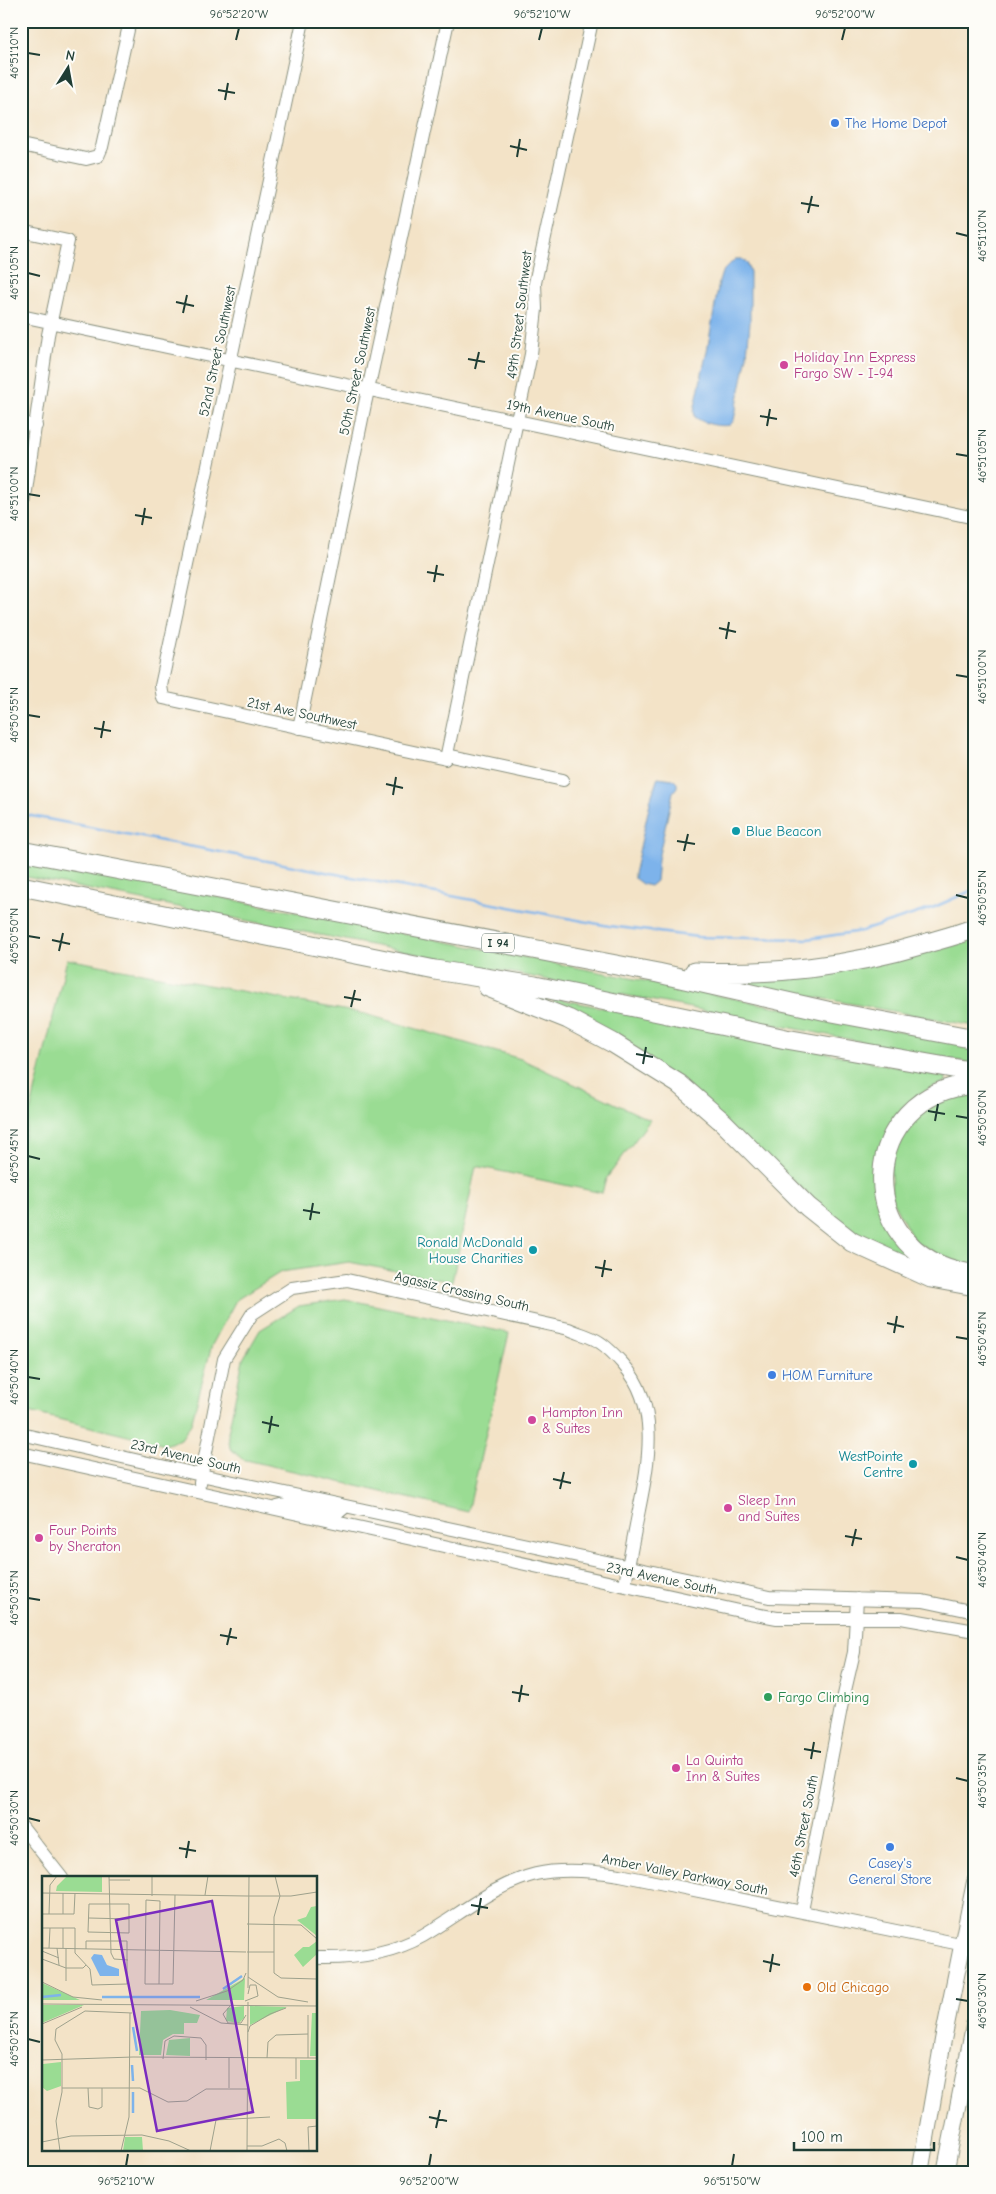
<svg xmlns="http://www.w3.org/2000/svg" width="996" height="2194" viewBox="0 0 996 2194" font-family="'Comic Neue',sans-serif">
	<rect width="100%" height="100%" fill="#fdfcf7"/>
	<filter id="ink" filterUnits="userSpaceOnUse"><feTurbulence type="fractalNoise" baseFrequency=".02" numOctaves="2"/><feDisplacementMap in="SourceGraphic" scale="10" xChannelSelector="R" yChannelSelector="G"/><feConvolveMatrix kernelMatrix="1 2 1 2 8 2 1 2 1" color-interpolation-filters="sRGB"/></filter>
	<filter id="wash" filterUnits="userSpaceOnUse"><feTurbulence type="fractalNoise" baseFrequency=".0096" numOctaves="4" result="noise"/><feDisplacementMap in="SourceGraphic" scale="20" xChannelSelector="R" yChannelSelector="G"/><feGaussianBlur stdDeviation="1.12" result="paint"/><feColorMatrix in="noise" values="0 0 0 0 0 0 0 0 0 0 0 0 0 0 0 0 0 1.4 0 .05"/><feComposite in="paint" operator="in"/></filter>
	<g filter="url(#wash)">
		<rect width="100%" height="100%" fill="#f3e3c7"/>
		<!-- green -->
		<path fill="#9adc93" stroke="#5c8c64" d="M21,858L975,1046V1064L21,876Z
			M975,933V1026L737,983V976Z
			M67,959L365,1014L521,1059L650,1120L606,1179L602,1193L476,1166L452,1282L349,1262L281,1272L236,1300L212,1345L191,1424L181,1439L165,1445L21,1410V1150Z
			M554,998L946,1077V1082C930,1088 910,1096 900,1111C892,1122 882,1159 877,1174L920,1268L853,1236L771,1160L554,1007Z
			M969,1088H975V1269L957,1265L914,1241L892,1200L890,1154L914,1115Z
			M345,1299L509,1333L468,1512L242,1459L230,1448L228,1433L243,1359L260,1330L299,1306Z"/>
		<!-- water -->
		<path fill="#7db3eb" stroke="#4e7890" d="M735,259H742L747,263L750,272V322L747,355L734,420L730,425C719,427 704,424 695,417L694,411L708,346L719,282L722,272Z
			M658,777L673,779L677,783V787L673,792L658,859L656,881L650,886L642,884L634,878V874L651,798Z"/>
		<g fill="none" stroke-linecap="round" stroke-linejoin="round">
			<!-- stream -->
			<path stroke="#7db3eb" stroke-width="2.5" d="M21,814L609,926L698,937L808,939L862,931L930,909L975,889"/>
		</g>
	</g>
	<g filter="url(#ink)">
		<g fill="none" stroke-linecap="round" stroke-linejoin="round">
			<defs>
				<path id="minor" d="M303,21L161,686L163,698L446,759L531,354L536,309L535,283L592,21
					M21,145L86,159L98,156L102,147L130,21
					M21,231L68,241L48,335L21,526
					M21,316L975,518
					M21,423L36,426
					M299,728L365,404L448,21
					M447,755L563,780
					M21,1434L201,1475L769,1597L923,1601L975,1612
					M21,1453L744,1612L777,1618H901L975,1631
					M200,1483L224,1359L252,1314L292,1288L347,1280L569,1329C577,1333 586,1335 594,1339C605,1344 615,1355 623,1364C660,1406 649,1460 639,1510C634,1535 629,1560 625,1585
					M277,1507L290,1504L338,1513L344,1508
					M21,1826L62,1878
					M802,1911L841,1708L854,1652L857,1599
					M316,1958C353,1959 391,1954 423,1936C461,1914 493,1885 536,1874C563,1868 593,1871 620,1875L975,1947"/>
				<path id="major" d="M920,2173L943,2040L975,1882
					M945,2173L975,2021"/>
				<path id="highway" d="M21,851L658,973L827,1011L975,1039
					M21,886L435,970L535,986L786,1039L975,1072
					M694,972C774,975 847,967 924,944C941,939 958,935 975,928
					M488,987L568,1019L613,1043L679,1084L724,1123L808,1207L852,1242L931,1278L975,1286
					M966,1273C849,1251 858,1093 975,1084"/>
			</defs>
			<!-- minor casing -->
			<use href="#minor" stroke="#89907e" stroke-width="14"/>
			<!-- major casing -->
			<use href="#major" stroke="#89907e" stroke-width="18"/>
			<!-- highway casing -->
			<use href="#highway" stroke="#89907e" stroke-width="21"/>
			<!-- minor -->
			<use href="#minor" stroke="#fff" stroke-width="12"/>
			<!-- major -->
			<use href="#major" stroke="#fff" stroke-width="16"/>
			<!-- highway -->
			<use href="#highway" stroke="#fff" stroke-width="19"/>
		</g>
	</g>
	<!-- ticks -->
	<path fill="none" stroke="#1f3d34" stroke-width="2" d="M236,40L239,28M539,40L542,28M842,40L845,28M28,53L40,55M218,90L235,93M225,100L228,83M510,146L527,150M517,157L520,139M801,203L819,206M808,213L812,196M956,233L968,236M28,273L40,276M176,302L194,306M183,313L187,295M468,359L485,362M475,369L479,352M760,416L777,419M767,426L770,409M956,454L968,456M28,494L40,496M135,515L152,518M142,525L145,508M427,572L444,575M434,582L437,565M719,628L736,632M726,639L729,622M956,675L968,677M28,715L40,717M94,728L111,731M101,738L104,721M386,784L403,788M393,795L396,777M677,841L695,844M684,851L688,834M956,895L968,898M28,936L40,938M52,940L70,944M59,951L63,933M344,997L361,1000M351,1007L355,990M636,1054L653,1057M643,1064L646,1047M928,1111L945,1114M956,1116L968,1118M935,1121L938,1104M28,1156L40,1159M303,1210L320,1213M310,1220L313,1203M595,1267L612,1270M602,1277L605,1260M887,1323L904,1327M894,1333L897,1316M956,1337L968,1339M28,1377L40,1379M262,1422L279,1426M269,1433L272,1416M553,1479L571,1483M560,1489L564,1472M845,1536L862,1539M852,1546L856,1529M956,1557L968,1560M28,1598L40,1600M220,1635L237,1638M227,1645L231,1628M512,1692L529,1695M519,1702L522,1685M804,1749L821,1752M811,1759L814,1742M956,1778L968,1781M28,1818L40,1821M179,1848L196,1851M186,1858L189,1841M471,1905L488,1908M478,1915L481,1898M763,1961L780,1965M770,1972L773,1954M956,1999L968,2001M28,2039L40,2042M429,2117L447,2121M436,2128L440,2110M126,2166L128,2154M429,2166L431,2154M732,2166L734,2154"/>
	<!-- markers -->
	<g fill="#3f7fe0" stroke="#fdfcf7" stroke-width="2">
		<circle cx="835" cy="123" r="5"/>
		<circle cx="772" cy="1375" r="5"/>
		<circle cx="890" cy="1847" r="5"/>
	</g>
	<g fill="#d1479c" stroke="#fdfcf7" stroke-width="2">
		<circle cx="784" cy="365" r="5"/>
		<circle cx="532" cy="1420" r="5"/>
		<circle cx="728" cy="1508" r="5"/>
		<circle cx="39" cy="1538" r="5"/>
		<circle cx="676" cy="1768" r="5"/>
	</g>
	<g fill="#0f9aa8" stroke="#fdfcf7" stroke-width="2">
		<circle cx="736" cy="831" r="5"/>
		<circle cx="533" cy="1250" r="5"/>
		<circle cx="913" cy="1464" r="5"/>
	</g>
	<circle fill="#2e9e5b" stroke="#fdfcf7" stroke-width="2" cx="768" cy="1697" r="5"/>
	<circle fill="#e8710a" stroke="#fdfcf7" stroke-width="2" cx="807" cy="1987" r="5"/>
	<g text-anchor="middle" stroke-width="4" stroke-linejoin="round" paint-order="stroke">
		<!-- shield labels -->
		<rect fill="#fdfcf7" stroke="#62766e" stroke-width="1" x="482" y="933.5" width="32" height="19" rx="4"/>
		<g font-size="12" font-weight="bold" fill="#1f3d34">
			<text x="498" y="947">I 94</text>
		</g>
		<!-- shop labels -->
		<g font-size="14" fill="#366cbe" stroke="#fdfcf7" text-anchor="start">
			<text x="845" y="128">The Home Depot</text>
			<text x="782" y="1380">HOM Furniture</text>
			<text x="890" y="1868" text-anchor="middle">Casey's<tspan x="890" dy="16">General Store</tspan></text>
		</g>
		<!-- street labels -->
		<g font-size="14" fill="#1f3d34" stroke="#fdfcf7">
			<text transform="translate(519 315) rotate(-83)" y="5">49th Street Southwest</text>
			<text transform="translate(217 351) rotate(-78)" y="5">52nd Street Southwest</text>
			<text transform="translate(357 371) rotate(-78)" y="5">50th Street Southwest</text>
			<text transform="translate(561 415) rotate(12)" y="5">19th Avenue South</text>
			<text transform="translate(302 713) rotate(12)" y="5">21st Ave Southwest</text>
			<text transform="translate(462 1291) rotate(13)" y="5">Agassiz Crossing South</text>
			<text transform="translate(186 1456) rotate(13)" y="5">23rd Avenue South</text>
			<text transform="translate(662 1578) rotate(12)" y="5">23rd Avenue South</text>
			<text transform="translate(803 1826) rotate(-79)" y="5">46th Street South</text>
			<text transform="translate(685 1874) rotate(11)" y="5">Amber Valley Parkway South</text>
		</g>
		<!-- hotel labels -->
		<g font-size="14" fill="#b23c85" stroke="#fdfcf7" text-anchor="start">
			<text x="794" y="362">Holiday Inn Express<tspan x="794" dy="16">Fargo SW - I-94</tspan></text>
			<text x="542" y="1417">Hampton Inn<tspan x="542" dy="16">&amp; Suites</tspan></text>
			<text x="738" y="1505">Sleep Inn<tspan x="738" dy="16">and Suites</tspan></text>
			<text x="49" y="1535">Four Points<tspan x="49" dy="16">by Sheraton</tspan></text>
			<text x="686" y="1765">La Quinta<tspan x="686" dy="16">Inn &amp; Suites</tspan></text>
		</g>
		<!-- culture labels -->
		<g font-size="14" fill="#0d838f" stroke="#fdfcf7" text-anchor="end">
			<text x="746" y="836" text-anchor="start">Blue Beacon</text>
			<text x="523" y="1247">Ronald McDonald<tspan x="523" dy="16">House Charities</tspan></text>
			<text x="903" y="1461">WestPointe<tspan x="903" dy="16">Centre</tspan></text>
		</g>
		<!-- leisure labels -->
		<g font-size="14" fill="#27864d" stroke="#fdfcf7" text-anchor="start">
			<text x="778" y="1702">Fargo Climbing</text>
		</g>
		<!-- food labels -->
		<g font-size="14" fill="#c56008" stroke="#fdfcf7" text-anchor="start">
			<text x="817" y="1992">Old Chicago</text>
		</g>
	</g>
	<!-- overview -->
	<g transform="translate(42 1876)">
		<rect width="275" height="275" fill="#f3e3c7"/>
		<path d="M25,0H60V16L14,15L15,10ZM275,30V60L255,44L264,41L269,31ZM275,65V78L261,91L252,79L261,71H267ZM203,102L202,124H164ZM0,107L38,124H0ZM0,129H42L0,147ZM202,130V142L197,147L184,145L185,132ZM208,130L245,131L208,149ZM128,134L158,139L155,147H142V158H131L121,164L119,179H97L99,135ZM270,137H275V180H268ZM148,162V180L124,179L127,164ZM258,184H275V243H245L244,206L258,205ZM19,186V210L5,215L0,211L1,188ZM83,261H100L101,275H81Z" fill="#9adc93"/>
		<path d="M52,78L60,79L65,89L77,93V100H58L49,82Z" fill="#7db3eb"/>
		<path fill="none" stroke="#7db3eb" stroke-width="2.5" d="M181,113L200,100M0,121L19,119M60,121H158M91,151L95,175M90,189L91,205M91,237V216"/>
		<path fill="none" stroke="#9ea18c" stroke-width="1" d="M67,0L69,77L72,83L86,84M233,0L238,20L232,41V97L239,102L275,103M67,4H88M0,17L205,20M163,19L166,0M110,20V0M205,20H249L275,16M47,28H87V57L46,56ZM0,38H32L33,17M7,38L8,9L15,0M21,38V17M47,42L87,43M205,48L259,49L275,63M0,52H33V77L48,93L50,109L85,108V65H44V73M0,72L204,76M7,72L8,52M15,72L17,89M21,72V52M0,75L17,82M205,76H232M0,83L24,92H41L44,89M206,101L236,121L266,126M24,105V72M0,106L31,121L60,124M117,108L118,25L104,24L103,107V108H131L133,19M206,112L207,0M154,125L185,115L201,104L204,97M203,125L216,120L214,109H208L206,118M0,128L275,130M189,129L181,138L186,147H199L204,139M148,131L179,147L206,149M0,148L40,131M206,156L208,150L228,138L244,132M187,181V212M225,182L226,166L234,159L266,158M266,182V139M121,183L123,165L132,160L159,162L164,169V184M0,184L91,181L275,182M254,203V182M20,212H98L126,226L145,225L164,213H205M46,212L47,231L56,233L60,231V212M0,266L29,260L100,259L127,265L149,275M205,270H220L237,263L243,267L245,275M18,275L14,245L20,216V178L13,164L14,153L43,135L90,137M79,275L87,241L88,137M168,275L174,244L228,241M205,275L206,126M267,275L266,251L275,250"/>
		<path fill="#7b2cbf" fill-opacity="0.15" stroke="#7b2cbf" stroke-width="2.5" d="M170,25L211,236L115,255L74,44Z"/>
		<rect width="275" height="275" fill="none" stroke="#1f3d34" stroke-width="2.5"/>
	</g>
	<!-- margin -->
	<rect width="996" height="2194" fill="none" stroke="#fdfcf7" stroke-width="55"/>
	<!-- north arrow -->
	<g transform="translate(68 68) rotate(11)" stroke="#fdfcf7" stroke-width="4" paint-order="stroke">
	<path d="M0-4L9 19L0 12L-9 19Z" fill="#1f3d34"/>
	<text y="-8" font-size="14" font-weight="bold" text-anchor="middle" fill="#1f3d34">N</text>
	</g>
	<!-- scale -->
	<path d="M794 2142v8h140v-8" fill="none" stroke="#1f3d34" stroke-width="2.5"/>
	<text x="801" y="2142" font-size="15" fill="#1f3d34" stroke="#fdfcf7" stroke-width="4" paint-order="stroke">100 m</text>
	<rect x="28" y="28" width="940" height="2138" fill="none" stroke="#1f3d34" stroke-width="2"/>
	<g font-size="12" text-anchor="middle" fill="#1f3d34">
		<text x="239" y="18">96°52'20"W</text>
		<text x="542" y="18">96°52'10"W</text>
		<text x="845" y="18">96°52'00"W</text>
		<text transform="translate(14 53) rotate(-90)" y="4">46°51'10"N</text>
		<text transform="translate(982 236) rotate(-90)" y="4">46°51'10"N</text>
		<text transform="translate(14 273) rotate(-90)" y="4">46°51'05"N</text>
		<text transform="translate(982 456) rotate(-90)" y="4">46°51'05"N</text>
		<text transform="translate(14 494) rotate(-90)" y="4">46°51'00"N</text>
		<text transform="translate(982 677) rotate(-90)" y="4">46°51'00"N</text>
		<text transform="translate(14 715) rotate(-90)" y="4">46°50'55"N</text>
		<text transform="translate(982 898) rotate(-90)" y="4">46°50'55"N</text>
		<text transform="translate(14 936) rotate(-90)" y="4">46°50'50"N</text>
		<text transform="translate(982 1118) rotate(-90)" y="4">46°50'50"N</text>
		<text transform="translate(14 1156) rotate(-90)" y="4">46°50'45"N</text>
		<text transform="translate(982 1339) rotate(-90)" y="4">46°50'45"N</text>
		<text transform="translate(14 1377) rotate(-90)" y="4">46°50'40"N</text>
		<text transform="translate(982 1560) rotate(-90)" y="4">46°50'40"N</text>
		<text transform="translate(14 1598) rotate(-90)" y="4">46°50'35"N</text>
		<text transform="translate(982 1781) rotate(-90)" y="4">46°50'35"N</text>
		<text transform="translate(14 1818) rotate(-90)" y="4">46°50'30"N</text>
		<text transform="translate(982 2001) rotate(-90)" y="4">46°50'30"N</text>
		<text transform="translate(14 2039) rotate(-90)" y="4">46°50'25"N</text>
		<text x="126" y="2185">96°52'10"W</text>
		<text x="429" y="2185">96°52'00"W</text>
		<text x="732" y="2185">96°51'50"W</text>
	</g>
</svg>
